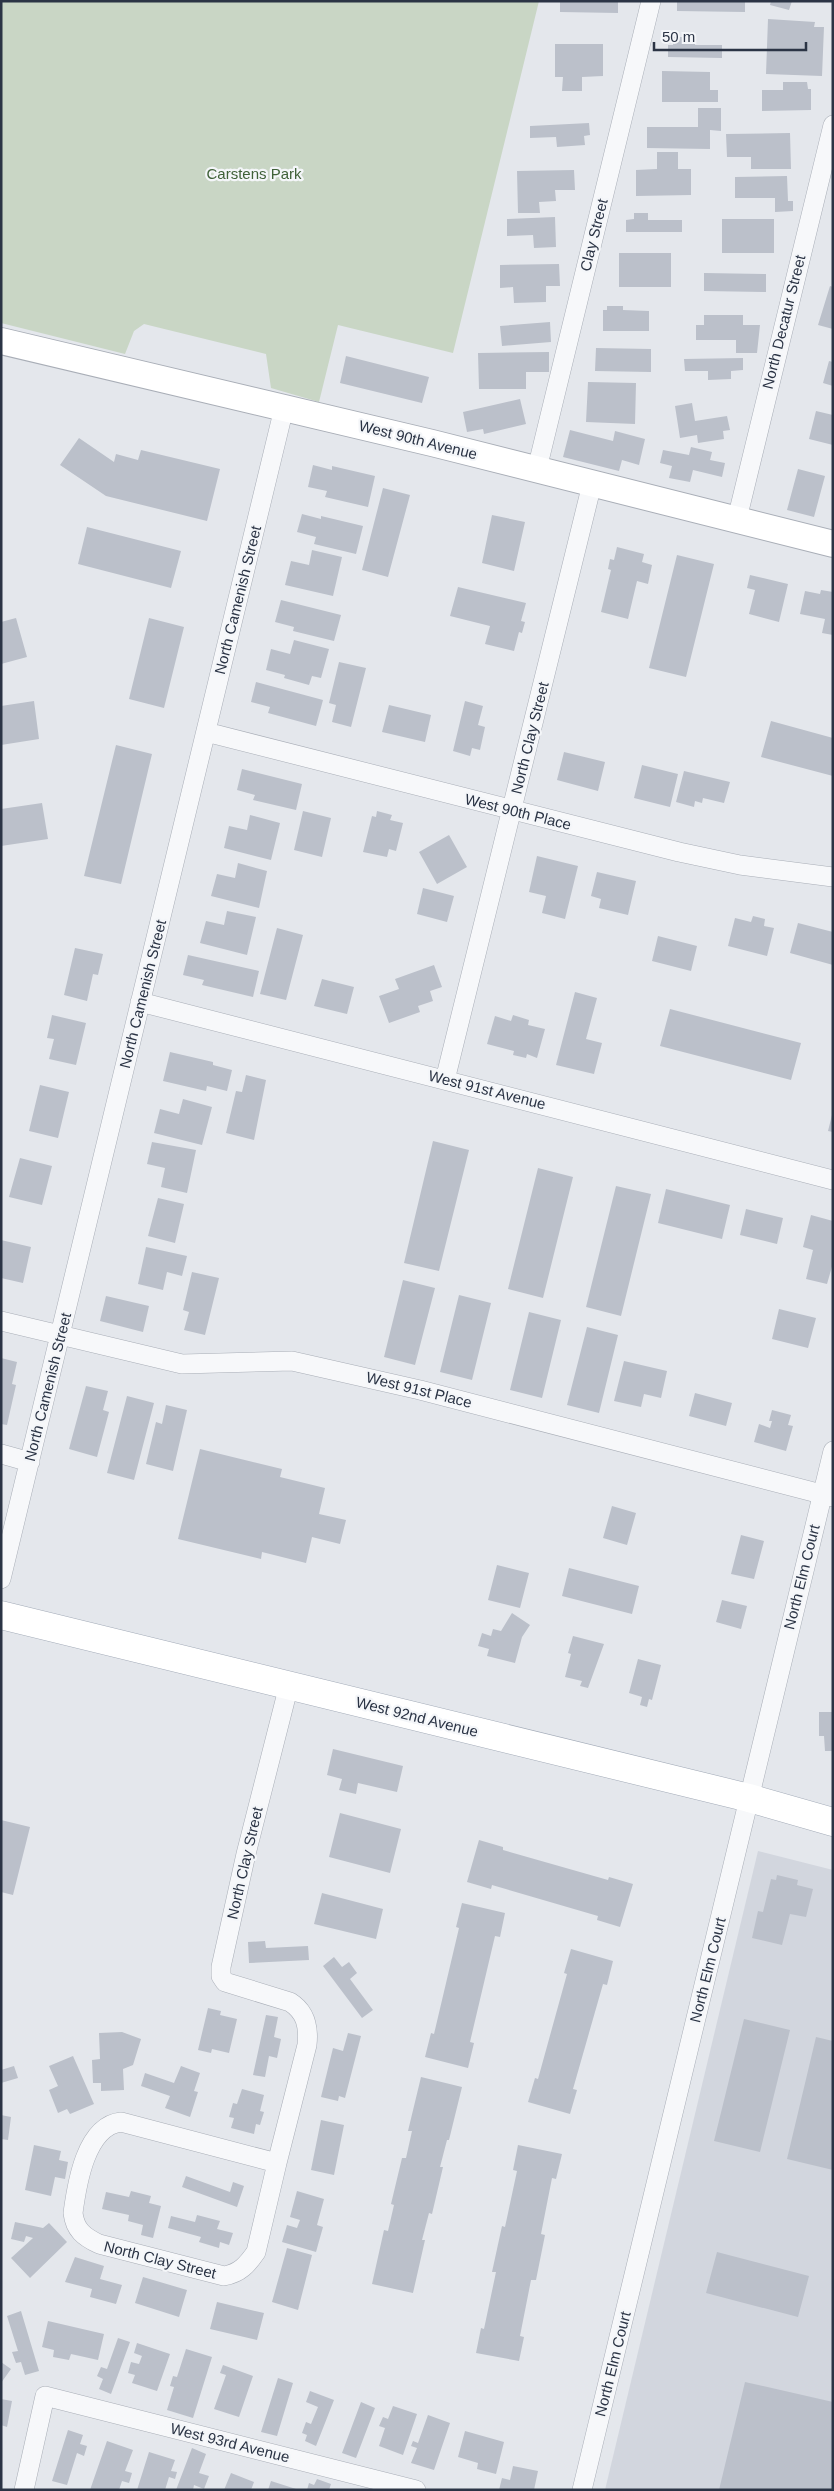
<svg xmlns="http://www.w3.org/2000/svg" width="834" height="2491" viewBox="0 0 834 2491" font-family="Helvetica,sans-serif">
	<rect width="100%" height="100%" fill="#e4e7ec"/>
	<!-- built -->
	<path fill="#d2d6de" d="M758,1851L833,1870V2490H605Z"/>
	<!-- green -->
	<path fill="#c9d6c5" d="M1,1H539L453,353L338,325L319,402L271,388L266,354L144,324L134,331L125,354L1,323Z"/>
	<!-- building -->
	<path fill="#bbc0ca" d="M560,1H618V13L560,12Z
		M677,1H745V12L677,11Z
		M771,1H792L789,10L770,5Z
		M768,19L815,22L814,27H824L822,76L766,74Z
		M674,37H695V45H722V58L668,57V45H673Z
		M555,44H603V76L582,77V91H562L563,77H555Z
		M662,71L710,72V90H718V102H662Z
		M783,82H807L808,89H811V110L762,111V90H783Z
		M698,108H721V131L710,130V149L647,148V127H698Z
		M589,123L590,135L584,136L585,145L557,147L556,137L530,138V126Z
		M790,133L791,169H751V157H727L726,134Z
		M657,152H678V169H691V195L636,196V170L657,169Z
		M574,170L575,190H555L556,201L539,202L540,213H518L517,171Z
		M787,176L788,201H793V211L775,212V198H735V177Z
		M634,213H648V220H682V232H626V220L634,219Z
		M555,217L556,247L534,248L533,235L507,236V219Z
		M722,219H774V253H722Z
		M619,253H671V287H619Z
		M559,264L560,286H546V302L514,303L513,287L500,288V265Z
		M704,273L766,274V292L704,291Z
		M830,286L833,287V329L818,325Z
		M607,306H623V310L649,311V331H603V310H607Z
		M704,315H743V325H760L757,353H736V340H696V325H704Z
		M550,322L551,342L502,346L500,326Z
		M596,348L651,349V372L595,371Z
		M549,352V372H526V389H479L478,353Z
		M346,356L429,377L422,403L340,383Z
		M743,358V370L731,371V379L708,380V371H685L684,359Z
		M829,361L833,362V386L823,383Z
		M588,382L636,383L635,424L586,422Z
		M520,399L526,424L484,434L483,429L467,432L463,412Z
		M692,403L695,421L727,416L730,430L723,431L724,439L698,443L697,435L680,438L675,406Z
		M816,411L833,415V445L809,439Z
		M570,430L613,441L615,431L645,439L639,465L622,460L619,471L563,457Z
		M79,438L114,462L116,454L138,460L141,450L220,469L207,521L106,496L60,465Z
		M691,447L712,452L710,460L725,463L722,477L693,470L690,482L669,478L672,466L660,463L663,450L689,455Z
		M313,465L332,470V466L375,476L368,507L325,497L327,491L308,487Z
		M798,469L825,476L814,517L787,510Z
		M383,488L410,495L388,577L362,570Z
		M302,514L321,519V516L363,526L356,554L314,544L316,537L297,532Z
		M492,515L525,522L514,571L482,563Z
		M87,527L181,551L171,588L78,564Z
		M617,547L644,554L642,562L652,565L648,584L637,581L628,619L601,612L611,570L608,569L610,559L614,560Z
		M312,550L342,557L333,596L285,585L291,561L309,565Z
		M677,555L714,564L686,677L649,668Z
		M750,575L788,584L779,622L749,614L755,590L747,588Z
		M458,587L526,603L521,621L525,622L522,633L519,632L514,651L485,644L490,626L450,616Z
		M821,590L833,592V635L822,633L825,619L800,614L805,591L820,594Z
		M281,600L341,615L334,641L293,631L294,627L275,622Z
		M16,618L27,657L1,664V622Z
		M149,618L184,627L164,708L129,699Z
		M294,640L329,649L321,678L312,676L309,685L284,678L285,675L266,670L271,649L290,654Z
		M339,662L366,668L351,727L332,722L336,705L329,703Z
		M256,682L323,700L316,726L268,713L270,707L251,702Z
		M34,701L39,739L1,745V706Z
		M465,701L483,706L478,725L485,727L480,750L472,748L470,756L453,751Z
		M389,705L431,715L425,742L382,732Z
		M771,721L833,738V776L761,757Z
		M116,745L152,754L121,884L84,876Z
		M564,752L605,762L598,791L557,780Z
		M642,765L678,774L670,807L634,798Z
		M242,769L302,784L296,810L253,800L255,795L237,790Z
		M684,771L730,782L724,803L703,798L702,803L695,801L694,807L676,802Z
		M42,803L48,839L1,846V809Z
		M303,811L331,818L322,857L294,850Z
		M377,811L392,815L390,820L403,823L396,851L389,849L387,857L363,852L372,816L376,817Z
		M250,815L280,823L271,860L224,848L229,826L247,830Z
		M449,835L467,867L437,884L419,852Z
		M537,856L578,866L565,919L542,913L546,896L529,892Z
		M238,863L267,871L259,908L211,896L217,874L235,878Z
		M597,872L636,881L628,915L599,908L601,899L591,896Z
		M423,888L454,896L447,922L417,914Z
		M227,911L256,917L247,955L200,943L206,921L224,925Z
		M753,916L765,919L764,926L774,928L767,956L728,946L735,918L751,922Z
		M798,923L833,932V965L790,953Z
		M277,928L303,935L286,1000L260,994Z
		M658,936L697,946L691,971L652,961Z
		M75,948L103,954L98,975L93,974L87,1001L64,995Z
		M188,955L259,971L253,997L202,985L204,980L183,975Z
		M434,965L442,987L430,991L433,1001L418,1006L420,1012L389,1023L379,996L399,989L395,979Z
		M322,979L354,987L347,1014L314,1006Z
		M575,992L597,998L586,1039L602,1043L594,1074L556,1065Z
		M670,1009L801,1043L791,1080L660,1046Z
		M52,1015L86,1023L76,1065L49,1059L54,1039L47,1038Z
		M513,1015L529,1020L528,1025L545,1029L537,1058L527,1054L526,1058L513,1055L514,1051L487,1044L495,1016L511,1021Z
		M170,1052L213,1062V1065L232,1070L227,1091L207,1086L206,1091L163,1081Z
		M246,1075L266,1080L254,1140L226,1133L236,1091L242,1092Z
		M40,1085L69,1092L58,1138L29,1131Z
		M183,1099L212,1107L202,1145L154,1133L160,1109L179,1114Z
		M832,1115H833V1132L828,1131Z
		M433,1141L469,1150L439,1271L404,1263Z
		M152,1142L196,1150L187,1193L161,1187L165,1168L147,1164Z
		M20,1158L52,1166L42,1205L9,1197Z
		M538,1168L573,1177L543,1298L508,1289Z
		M616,1186L651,1194L621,1316L586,1307Z
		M666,1189L730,1205L722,1239L658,1223Z
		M158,1198L184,1204L175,1243L148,1236Z
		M746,1209L783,1218L777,1244L740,1235Z
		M811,1215L833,1221V1263L827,1284L806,1279L813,1250L803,1247Z
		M1,1240L31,1247L23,1283L1,1278Z
		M146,1247L187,1256L182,1276L167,1272L163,1290L138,1284Z
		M192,1272L219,1278L205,1335L184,1330L189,1312L183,1310Z
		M403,1280L435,1288L415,1365L384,1357Z
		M459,1295L491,1303L472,1380L440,1372Z
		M106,1296L149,1306L143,1332L100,1321Z
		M779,1309L816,1318L808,1348L772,1339Z
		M529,1312L561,1320L542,1398L510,1390Z
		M587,1327L618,1335L599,1413L567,1405Z
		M1,1358L17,1362L12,1384L16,1385L7,1425L1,1424Z
		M624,1361L667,1371L661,1398L644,1394L641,1407L614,1401Z
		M86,1386L108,1391L103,1410L109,1412L97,1457L69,1449Z
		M695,1393L732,1403L726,1426L689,1416Z
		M127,1396L154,1403L134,1480L107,1473Z
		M166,1405L187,1410L173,1471L146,1464L156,1422L162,1424Z
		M772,1410L791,1415L788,1425L793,1426L786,1451L754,1442L759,1424L770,1428L772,1421H769Z
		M200,1449L282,1469L280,1477L325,1488L319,1514L346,1520L340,1544L312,1537L306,1563L262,1552L261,1559L178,1539Z
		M612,1506L636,1513L627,1545L603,1538Z
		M741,1535L764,1541L754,1579L731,1574Z
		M497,1565L529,1573L520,1608L488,1600Z
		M569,1568L639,1586L632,1614L562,1596Z
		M722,1600L747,1606L741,1629L716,1622Z
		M512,1613L530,1625L522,1637L515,1663L487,1656L489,1649L478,1646L482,1633L491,1636L493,1629L501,1631Z
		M573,1636L604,1644L588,1688L580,1686L582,1681L565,1677L571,1654L568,1653Z
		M638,1659L661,1665L652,1700L649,1699L647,1707L640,1705L642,1697L629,1693Z
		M819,1712H833V1751H825L824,1736H819Z
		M333,1749L403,1766L397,1792L358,1783L356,1794L339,1790L342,1779L327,1775Z
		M340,1813L401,1829L390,1873L329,1857Z
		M1,1820L30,1827L13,1895L1,1892Z
		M479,1840L503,1847V1850L608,1880L609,1877L633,1884L620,1927L597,1920L598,1916L492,1885L491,1889L467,1882Z
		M777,1875L798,1880L797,1885L813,1889L806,1917L790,1914L782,1945L752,1938L758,1911L763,1912L771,1879L776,1880Z
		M322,1893L383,1909L376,1939L314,1924Z
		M462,1903L505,1913L500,1937L495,1936L470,2042L474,2043L468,2068L425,2057L431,2033L434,2034L459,1928L456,1927Z
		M265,1941L266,1948L308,1946L309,1960L249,1963L248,1942Z
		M571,1949L613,1961L607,1985L603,1984L573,2089L577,2090L570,2114L528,2102L535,2078L538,2079L567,1974L564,1973Z
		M334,1957L342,1967L349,1962L357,1973L350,1979L373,2010L362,2018L323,1966Z
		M208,2008L221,2011L220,2015L237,2019L229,2053L212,2049L211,2053L198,2050Z
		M266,2015L278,2017L274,2037L281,2039L277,2058L269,2056L265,2077L253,2075Z
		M744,2019L790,2030L760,2152L714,2141Z
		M122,2032L141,2039L133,2065L123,2069L124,2090L101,2091V2083H93L92,2060L100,2059L99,2033Z
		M348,2033L361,2036L345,2098L339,2096L338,2101L321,2097L333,2048L343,2051Z
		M816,2037L833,2041V2170L787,2159Z
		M73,2056L94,2104L70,2114L67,2109L58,2113L49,2090L58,2086L49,2066Z
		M14,2066L18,2078L1,2083V2070Z
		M181,2066L200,2073L194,2091L198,2092L190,2117L165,2108L170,2096L141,2086L145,2073L174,2083Z
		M421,2077L462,2087L449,2140H447L440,2167H443L432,2214L429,2213L422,2240H425L413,2293L372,2284L384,2230L388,2231L394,2205L391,2204L402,2158H406L412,2131H408Z
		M242,2089L264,2095L260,2111L264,2112L260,2125L256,2124L254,2134L231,2128L234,2118L229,2117L233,2103L237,2104Z
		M1,2115L11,2117L8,2140L1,2139Z
		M321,2120L344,2125L334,2175L311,2170Z
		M34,2145L61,2151L59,2160L68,2162L65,2179L55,2177L51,2196L25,2190Z
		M518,2145L562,2154L556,2179L552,2178L541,2234L545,2235L536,2280H531L520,2336L524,2337L519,2361L476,2353L481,2328L484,2329L496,2272H492L502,2226L505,2227L517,2171L513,2170Z
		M186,2176L230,2192L233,2182L244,2186L237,2207L182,2187Z
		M131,2191L151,2196L149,2203L161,2206L153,2238L141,2235L143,2225L128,2221L129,2215L102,2209L106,2192L129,2197Z
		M297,2191L324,2199L317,2225L323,2227L316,2252L282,2242L287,2225L297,2228L300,2220L290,2217Z
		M197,2215L220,2221L217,2229L233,2233L229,2245L220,2242L219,2248L199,2242L201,2237L168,2228L171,2216L195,2222Z
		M15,2222L43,2228L49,2223L67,2242L30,2278L11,2258L33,2238L26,2236L24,2242L11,2239Z
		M287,2248L312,2255L298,2310L272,2302Z
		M717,2252L809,2276L798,2317L706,2293Z
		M75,2257L104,2266L100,2279L122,2285L116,2304L90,2297L92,2289L65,2282Z
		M143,2277L187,2290L179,2317L135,2303Z
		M217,2302L264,2313L257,2340L210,2329Z
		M21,2311L39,2371L25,2375L21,2362L16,2363L12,2352L18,2351L7,2316Z
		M48,2321L104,2334L98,2360L71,2354L69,2360L53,2357L54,2350L42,2347Z
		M118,2338L130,2342L111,2394L99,2389L103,2379L97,2376L101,2367L107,2369Z
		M137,2343L170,2354L157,2391L132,2383L135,2375L128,2373L131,2362L139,2364L142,2356L134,2353Z
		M186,2349L212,2357L193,2418L167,2410L174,2387L170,2386L173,2376L177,2377Z
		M1,2362L11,2369L1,2383Z
		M223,2365L253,2376L239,2417L214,2409L226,2375L220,2373Z
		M278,2378L293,2383L277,2436L261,2432Z
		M745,2382L833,2402V2490H719Z
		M310,2391L334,2400L316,2446L305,2441L307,2435L302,2433L306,2422L311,2424L318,2407L306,2402Z
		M1,2399L12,2401L7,2427L1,2425Z
		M361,2402L375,2408L356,2458L342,2453Z
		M393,2406L417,2414L403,2455L379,2446L385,2428L379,2426L383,2417L388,2419Z
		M428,2415L450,2423L434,2470L411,2463L417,2448L411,2446L413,2441L418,2443Z
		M68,2430L83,2435L80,2444L87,2446L84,2456L77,2453L67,2485L52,2481Z
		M465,2431L504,2442L496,2474L477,2469L478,2463L458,2457Z
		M107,2441L133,2450L125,2471L132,2473L129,2483L122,2481L119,2490H90Z
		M192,2448L206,2454L199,2473L209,2476L204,2489L194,2485L193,2490H176Z
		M149,2452L175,2460L171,2471L177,2472L175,2479L169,2477L165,2490H137Z
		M513,2466L538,2471L534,2490H499L502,2478L510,2480Z
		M231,2473L254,2482L251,2490H224Z
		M317,2479L331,2484L329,2490H307L309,2483L314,2485Z
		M271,2481L296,2489V2490H268Z"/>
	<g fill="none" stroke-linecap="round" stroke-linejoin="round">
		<defs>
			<path id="street" d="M537,469L651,1
				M737,519L833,125
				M206,732L679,852L740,865L833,877
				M140,1002L833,1180
				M445,1080L592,484
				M1,1321L182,1364L292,1361L420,1390L833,1497
				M1,1454L30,1462
				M1,1579L284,408
				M121,2122L277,2163L256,2252C247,2265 240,2273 224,2276L99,2244C84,2237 75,2230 73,2213C77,2183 86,2126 121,2122Z
				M277,2163L307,2045C309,2027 306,2012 290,2002L225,1982L221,1976V1967L246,1854L289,1685
				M24,2490L45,2396L416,2490
				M582,2490L833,1451"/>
			<path id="secondary" d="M1,341L432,443L833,544"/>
			<path id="primary" d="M1,1615L749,1798L833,1822"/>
		</defs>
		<!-- street casing -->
		<use href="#street" stroke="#a9aeb7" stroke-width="20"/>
		<!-- secondary casing -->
		<use href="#secondary" stroke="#a9aeb7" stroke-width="28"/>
		<!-- primary casing -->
		<use href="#primary" stroke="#a3abb8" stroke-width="29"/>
		<!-- street -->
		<use href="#street" stroke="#f7f8fa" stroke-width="19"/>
		<!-- secondary -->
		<use href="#secondary" stroke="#fff" stroke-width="26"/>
		<!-- primary -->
		<use href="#primary" stroke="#fff" stroke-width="28"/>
	</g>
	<g text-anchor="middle" stroke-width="4.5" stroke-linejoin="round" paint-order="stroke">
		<!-- park labels -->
		<g font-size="15" fill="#3f6138" stroke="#f4f6f9">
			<text x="254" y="179">Carstens Park</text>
		</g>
		<!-- street labels -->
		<g font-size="15" fill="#2b3445" stroke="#f4f6f9">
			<text transform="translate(594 235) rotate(-76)" y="5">Clay Street</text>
			<text transform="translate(784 322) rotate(-76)" y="5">North Decatur Street</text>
			<text transform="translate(418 440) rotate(14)" y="5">West 90th Avenue</text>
			<text transform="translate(238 600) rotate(-76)" y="5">North Camenish Street</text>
			<text transform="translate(530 738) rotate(-76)" y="5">North Clay Street</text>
			<text transform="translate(518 812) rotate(14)" y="5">West 90th Place</text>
			<text transform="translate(143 994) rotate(-76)" y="5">North Camenish Street</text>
			<text transform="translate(487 1090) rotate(14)" y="5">West 91st Avenue</text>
			<text transform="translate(48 1387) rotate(-76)" y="5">North Camenish Street</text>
			<text transform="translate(419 1390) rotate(14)" y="5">West 91st Place</text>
			<text transform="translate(802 1577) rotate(-76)" y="5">North Elm Court</text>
			<text transform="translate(417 1717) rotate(14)" y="5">West 92nd Avenue</text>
			<text transform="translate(245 1863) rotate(-77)" y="5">North Clay Street</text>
			<text transform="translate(708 1970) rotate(-76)" y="5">North Elm Court</text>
			<text transform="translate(160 2260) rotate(14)" y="5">North Clay Street</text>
			<text transform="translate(613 2364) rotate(-76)" y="5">North Elm Court</text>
			<text transform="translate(230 2443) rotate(14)" y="5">West 93rd Avenue</text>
		</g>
	</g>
	<!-- border -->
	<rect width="834" height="2491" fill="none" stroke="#2b3445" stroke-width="5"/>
	<!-- scale -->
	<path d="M654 42v8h152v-8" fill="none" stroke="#2b3445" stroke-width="2.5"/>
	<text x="662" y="42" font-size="15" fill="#2b3445" stroke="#f4f6f9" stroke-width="4" paint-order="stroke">50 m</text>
</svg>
